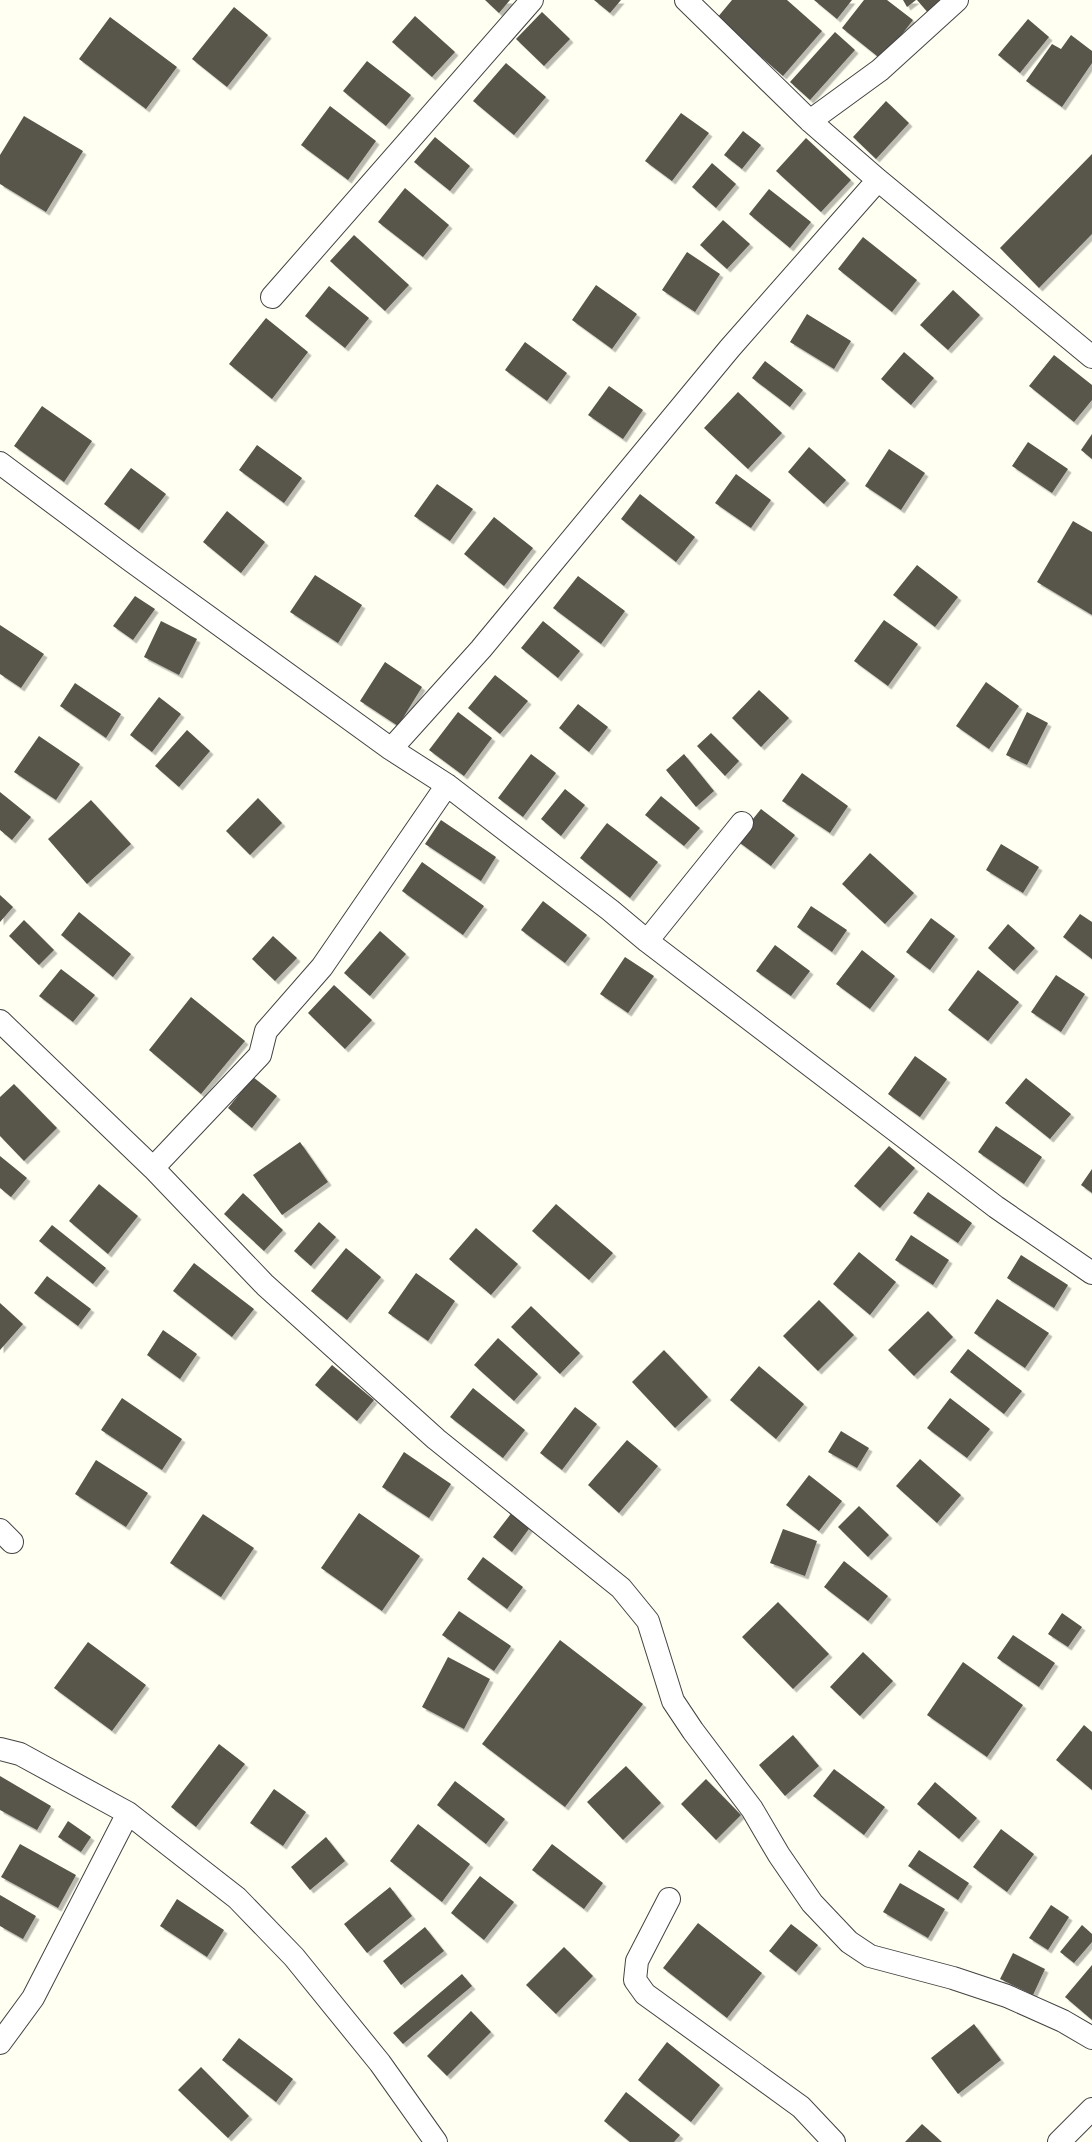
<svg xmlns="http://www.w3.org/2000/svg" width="1092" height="2142" viewBox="0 0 1092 2142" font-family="Georgia,serif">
	<defs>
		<filter id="shadow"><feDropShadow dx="3.5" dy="3.5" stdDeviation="0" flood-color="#0004"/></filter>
	</defs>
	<rect width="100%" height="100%" fill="#fffff2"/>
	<!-- building -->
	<path fill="#59544c" filter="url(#shadow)" d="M485,0H510L499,13Z
		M594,0H621L610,13Z
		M732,0H787L822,31L783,76L717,18Z
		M814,0H852L837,19Z
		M864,0H887L913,20L882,60L842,28Z
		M903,0H916L907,7Z
		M917,0H948L930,15Z
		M234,7L268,35L227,87L192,59Z
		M542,12L570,39L544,66L516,39Z
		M415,16L455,52L432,77L392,42Z
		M110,17L177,67L146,109L79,59Z
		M1028,19L1049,37L1020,73L998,55Z
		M835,32L855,50L810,100L790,82Z
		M1071,35L1092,51V63L1062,107L1026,81L1052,44L1061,49Z
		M367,61L411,95L386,126L343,91Z
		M506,63L546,97L514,135L473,101Z
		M886,101L909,123L876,159L853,137Z
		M330,106L376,141L348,180L301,145Z
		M681,113L709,133L672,181L645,161Z
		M24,116L83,151L46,212L0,184V155Z
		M743,131L761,145L742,169L724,155Z
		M435,137L470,166L450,191L414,162Z
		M806,138L851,180L821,212L776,171Z
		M1092,154V234L1039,288L1000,248Z
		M712,163L736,184L716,208L692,187Z
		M405,188L449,225L423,257L378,222Z
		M769,189L811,222L790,248L749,214Z
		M723,220L750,244L727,269L700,245Z
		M354,235L409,285L385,311L330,261Z
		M863,237L917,280L892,312L838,269Z
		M687,252L720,274L695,312L662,290Z
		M596,285L637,314L612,349L572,320Z
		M329,286L369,318L345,348L305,316Z
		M953,290L980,315L948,350L920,325Z
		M807,314L851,341L834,369L790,342Z
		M266,318L308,352L272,399L229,364Z
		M525,342L567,373L547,401L505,370Z
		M904,352L934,378L911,405L881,379Z
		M1054,355L1092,385V400L1074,422L1029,386Z
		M765,361L803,390L790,407L752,378Z
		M609,386L643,410L623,439L588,415Z
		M738,392L782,433L748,469L704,428Z
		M42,406L92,441L64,482L14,446Z
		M1092,434V459L1081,450Z
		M1028,442L1068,469L1052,493L1012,466Z
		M257,445L302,478L284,503L239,470Z
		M809,447L846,480L824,504L788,472Z
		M889,449L925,473L901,510L865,486Z
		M131,468L166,494L139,530L104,504Z
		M736,474L771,500L751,528L715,503Z
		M437,484L473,509L450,541L414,516Z
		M640,494L695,537L676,562L621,519Z
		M227,511L265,542L241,573L203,542Z
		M494,517L533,548L504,586L464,554Z
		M1073,521L1092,532V615L1037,582Z
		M917,565L958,597L935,627L893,595Z
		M315,575L362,605L338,643L290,612Z
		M578,576L625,611L601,644L553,608Z
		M135,596L155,609L133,640L113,626Z
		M884,620L918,644L888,686L854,661Z
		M161,621L197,639L179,675L144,657Z
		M543,621L580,651L558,678L521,648Z
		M0,625L44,654L21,688L0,674Z
		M385,662L422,687L398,726L360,701Z
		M495,675L528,701L500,734L468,708Z
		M986,682L1019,706L989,749L956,726Z
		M75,683L121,714L106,738L60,706Z
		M759,690L789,718L761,747L732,718Z
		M159,697L181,714L152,752L130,735Z
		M578,704L608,727L589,752L559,728Z
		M458,712L492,738L464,776L429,750Z
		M1027,712L1048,723L1027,765L1006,755Z
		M187,730L210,751L179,787L155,766Z
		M711,733L739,761L725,776L697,746Z
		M39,736L80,764L56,800L14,772Z
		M531,754L556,773L523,817L498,798Z
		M684,754L714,791L696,807L666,770Z
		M802,773L848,806L830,833L782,801Z
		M565,789L585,805L561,836L541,819Z
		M0,792L31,817L12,840L0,830Z
		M661,796L700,828L684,846L645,815Z
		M258,798L282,823L250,855L226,831Z
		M91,800L131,844L87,884L48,839Z
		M761,809L795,835L771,866L736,840Z
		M441,820L496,857L481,881L425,844Z
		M607,823L658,862L630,898L580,858Z
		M1001,844L1039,867L1023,893L986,870Z
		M870,853L914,893L885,924L842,884Z
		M422,862L484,906L463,935L402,891Z
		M0,895L13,907L0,922Z
		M543,901L587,935L565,963L521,930Z
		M811,906L847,930L832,952L797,927Z
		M79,912L131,954L113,977L61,935Z
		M1080,914L1092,922V959L1063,937Z
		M931,918L955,936L930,970L906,952Z
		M24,920L54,950L39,965L9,936Z
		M1008,924L1035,948L1014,971L988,948Z
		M380,931L406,954L370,996L344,973Z
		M273,936L297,958L275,981L252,959Z
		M775,945L810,971L791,996L756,971Z
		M862,950L895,976L870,1009L836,984Z
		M625,957L654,976L628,1013L600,994Z
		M61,969L95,995L73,1022L39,996Z
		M978,970L1019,1002L988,1041L948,1010Z
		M1056,975L1085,994L1061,1032L1031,1012Z
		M334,985L372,1020L345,1049L308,1013Z
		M191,997L245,1041L201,1094L149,1050Z
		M915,1056L947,1079L920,1117L888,1094Z
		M253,1077L277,1096L252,1128L228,1108Z
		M1026,1078L1071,1114L1050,1139L1005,1103Z
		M14,1084L57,1128L24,1161L0,1136V1097Z
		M996,1126L1042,1157L1024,1184L978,1152Z
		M300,1142L328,1182L282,1215L253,1175Z
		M889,1146L915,1168L880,1208L854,1186Z
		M0,1156L27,1178L11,1197L0,1188Z
		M1092,1169V1193L1081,1185Z
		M99,1184L138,1216L108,1254L69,1221Z
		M928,1192L972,1223L958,1243L913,1213Z
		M243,1193L283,1230L264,1251L224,1214Z
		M556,1204L613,1253L589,1280L532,1231Z
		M319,1222L336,1237L311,1266L294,1251Z
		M52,1225L106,1268L93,1284L39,1241Z
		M476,1228L518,1264L491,1295L449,1259Z
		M911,1235L949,1260L933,1285L895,1260Z
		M346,1248L381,1277L347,1320L311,1291Z
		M859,1252L896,1282L870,1315L833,1284Z
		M1021,1255L1068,1285L1054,1308L1007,1278Z
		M194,1263L254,1309L232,1337L173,1291Z
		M416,1273L455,1301L428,1341L388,1313Z
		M47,1276L91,1309L78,1326L34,1293Z
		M997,1299L1049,1333L1025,1368L974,1333Z
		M819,1300L854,1335L818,1371L783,1336Z
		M0,1303L23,1324L0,1350Z
		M531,1306L580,1353L560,1374L511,1327Z
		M928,1311L953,1337L914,1376L888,1350Z
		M163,1330L197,1354L180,1379L147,1355Z
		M498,1338L538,1374L514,1401L474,1365Z
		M968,1349L1022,1391L1004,1414L950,1372Z
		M664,1350L708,1397L675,1428L632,1382Z
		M332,1365L374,1400L357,1421L315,1385Z
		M759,1366L804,1404L776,1439L730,1400Z
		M473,1388L525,1430L503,1458L450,1417Z
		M122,1398L182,1439L162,1470L101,1430Z
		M950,1398L990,1429L967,1458L927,1428Z
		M575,1407L597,1424L562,1470L540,1453Z
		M841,1431L869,1448L857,1468L828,1452Z
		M627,1440L658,1466L619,1513L588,1485Z
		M404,1452L451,1484L429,1518L382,1487Z
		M920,1459L961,1495L937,1523L896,1486Z
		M96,1460L148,1493L126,1527L75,1494Z
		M809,1475L842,1501L819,1531L786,1505Z
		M859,1506L889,1535L868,1557L838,1527Z
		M513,1511L531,1526L512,1552L493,1537Z
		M359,1513L420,1556L382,1611L321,1568Z
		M203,1514L254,1548L221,1597L170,1563Z
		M783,1529L817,1541L805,1576L770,1563Z
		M483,1557L523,1587L507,1609L467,1579Z
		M844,1561L888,1596L868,1621L824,1587Z
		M778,1602L829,1654L793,1689L742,1637Z
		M459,1611L511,1646L494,1671L442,1635Z
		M1062,1613L1082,1627L1068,1647L1048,1634Z
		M1013,1635L1055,1663L1039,1687L997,1658Z
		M560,1640L643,1704L565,1807L482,1744Z
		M88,1642L146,1685L112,1731L54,1688Z
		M863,1652L893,1681L860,1716L830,1687Z
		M448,1657L490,1679L464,1729L422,1707Z
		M963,1662L1023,1705L987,1757L927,1715Z
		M1084,1725L1092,1732V1790L1056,1760Z
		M793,1735L819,1766L785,1796L759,1765Z
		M219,1744L245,1764L196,1827L171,1807Z
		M626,1766L661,1803L623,1840L587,1802Z
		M834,1769L885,1807L864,1835L813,1796Z
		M0,1776L51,1806L37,1830L0,1810Z
		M706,1779L741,1815L716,1840L681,1804Z
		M455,1781L505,1819L486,1844L437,1805Z
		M935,1782L977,1818L959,1839L917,1804Z
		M274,1789L306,1812L283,1846L250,1823Z
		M68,1821L91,1837L81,1852L58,1837Z
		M418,1824L470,1864L442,1902L390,1861Z
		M1001,1829L1034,1854L1007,1892L973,1867Z
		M326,1837L345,1861L310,1890L291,1867Z
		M20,1844L76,1875L58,1908L1,1877Z
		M552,1844L603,1883L584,1909L532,1870Z
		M919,1850L969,1883L958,1900L908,1866Z
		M480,1876L514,1902L484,1940L451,1913Z
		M900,1883L945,1909L928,1938L883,1912Z
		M390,1887L412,1916L367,1953L344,1924Z
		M0,1895L36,1916L23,1939L0,1926Z
		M177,1899L224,1930L207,1957L160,1926Z
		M1051,1905L1069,1917L1048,1950L1029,1938Z
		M698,1923L762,1973L727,2018L663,1968Z
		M791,1924L818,1945L796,1972L769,1951Z
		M1082,1925L1092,1934V1942L1074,1963L1060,1952Z
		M425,1927L444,1951L401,1985L383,1961Z
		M564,1947L593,1976L556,2014L526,1985Z
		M1013,1953L1045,1969L1033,1995L1000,1979Z
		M1092,1965V2020L1065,1997Z
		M462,1974L472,1986L403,2044L393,2033Z
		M471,2011L491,2032L447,2076L427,2056Z
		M974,2024L1001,2060L958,2094L931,2058Z
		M239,2038L293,2079L276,2102L222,2060Z
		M667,2042L720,2085L691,2122L638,2080Z
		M201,2067L249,2116L228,2138L178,2090Z
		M626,2092L680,2135L674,2142H630L604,2121Z
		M922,2124L942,2142H905Z"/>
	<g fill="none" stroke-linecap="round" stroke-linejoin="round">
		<defs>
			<path id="street" d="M686,0L810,121L878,180L1092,357
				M810,121L880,70L957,0
				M272,297L532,0
				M0,463L130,560L391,749L447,785L610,910L647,941L996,1207L1092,1273
				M391,749L481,649L730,348L878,180
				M647,941L742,823
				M0,1021L153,1168L265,1285L436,1439L621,1588L648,1621L673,1701L693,1731L752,1809L779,1855L812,1903L849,1942L870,1956L953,1978L1007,1996L1063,2021L1092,2038
				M153,1168L260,1055L266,1031L322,967L447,785
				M0,1530L12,1542
				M0,1749L20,1754L128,1813L237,1898L294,1957L380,2063L436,2142
				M669,1899L637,1961L635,1980L645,1994L801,2107L834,2142
				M0,2043L33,1998L128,1813
				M1059,2142L1092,2109"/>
		</defs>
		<!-- street casing -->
		<use href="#street" stroke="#434343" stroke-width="24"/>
		<!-- street -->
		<use href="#street" stroke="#fff" stroke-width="22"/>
	</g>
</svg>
